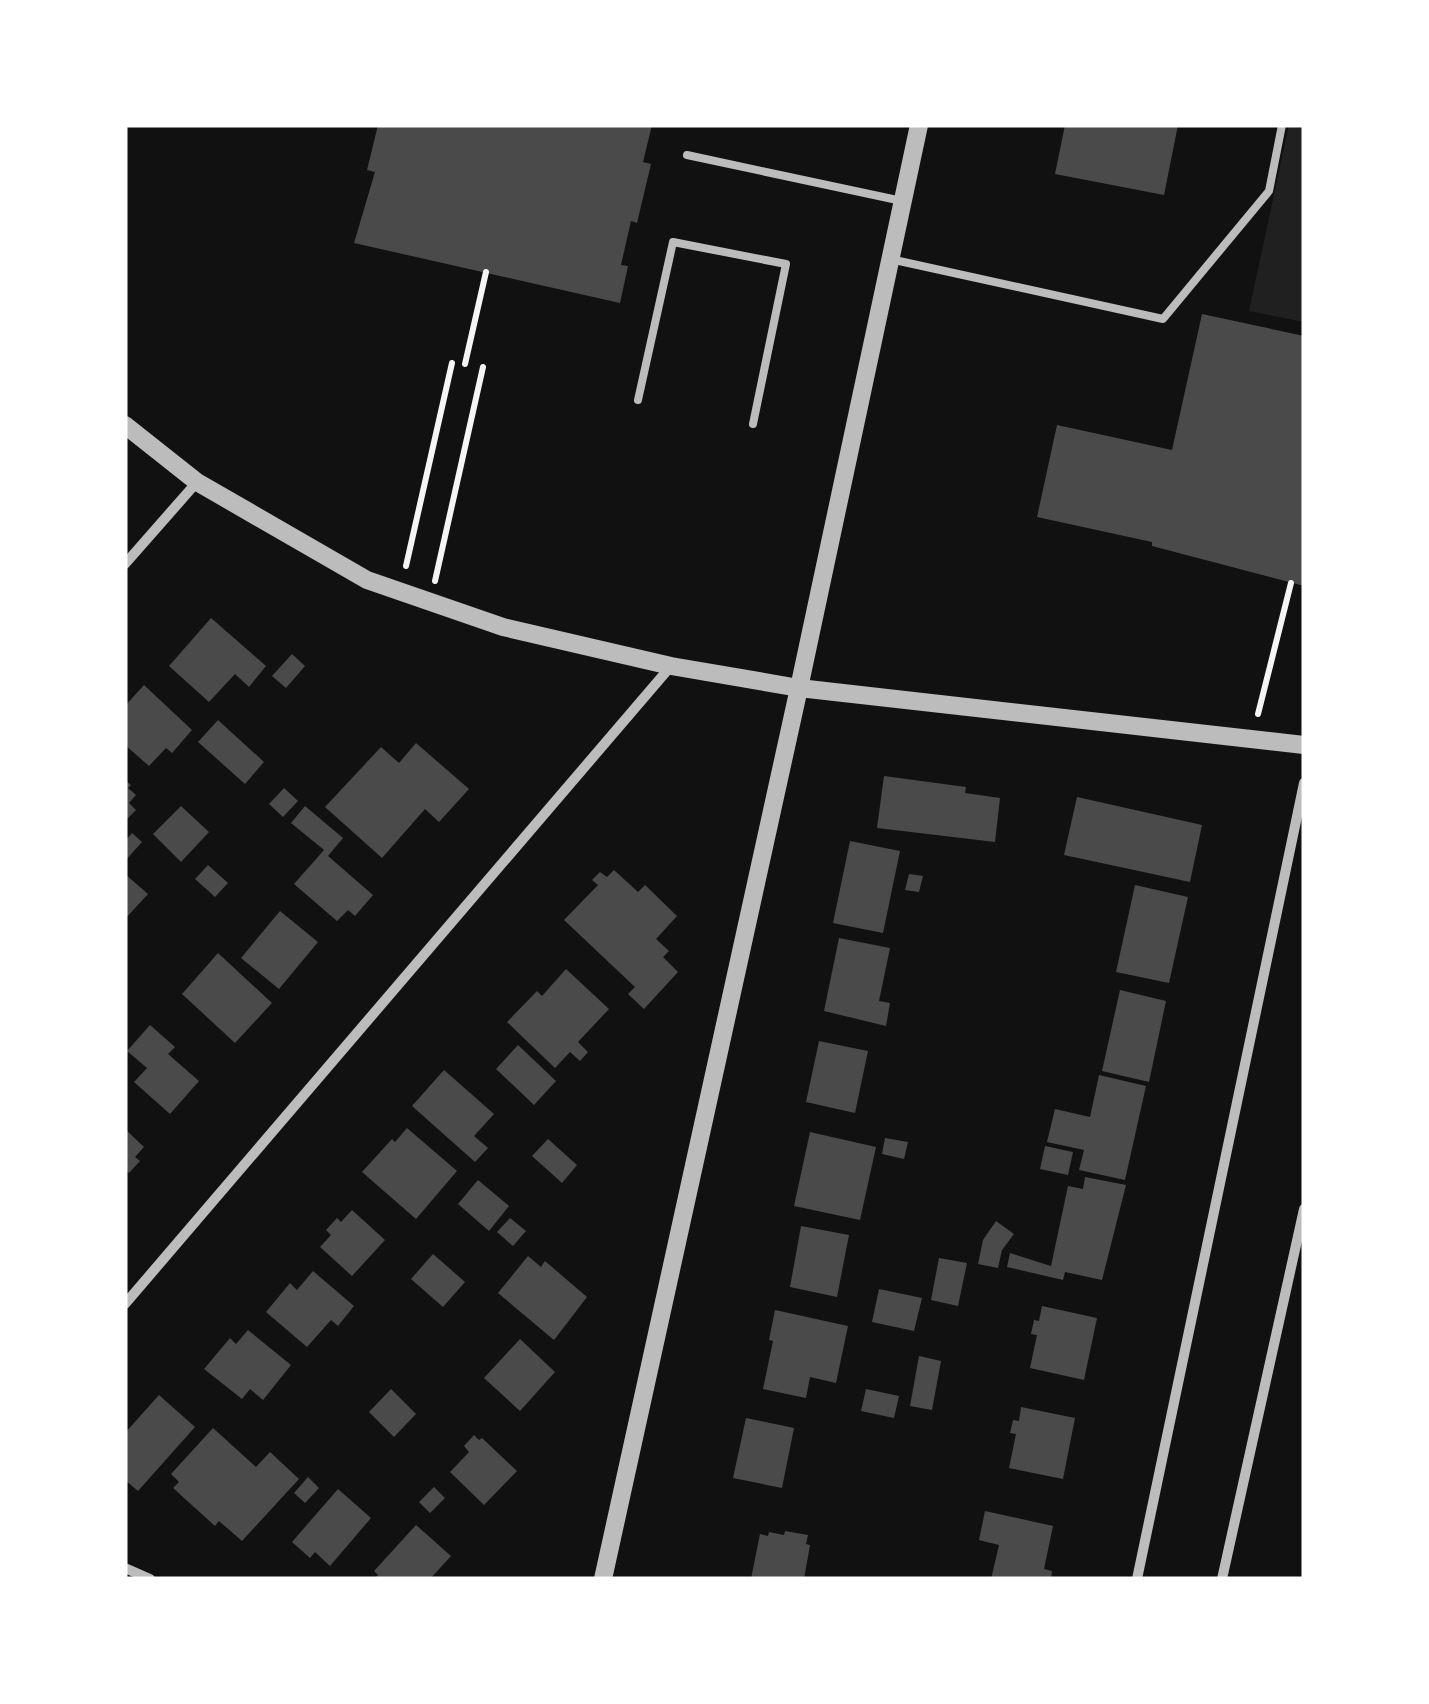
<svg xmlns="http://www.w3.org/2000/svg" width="1429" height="1704" viewBox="0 0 1429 1704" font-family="'Fira Sans Condensed',sans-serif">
	<rect width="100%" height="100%" fill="#111"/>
	<!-- green -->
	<path fill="#202020" d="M1289,125H1304V322L1249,311Z"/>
	<!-- building -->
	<path fill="#4a4a4a" d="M378,125H652L643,162L651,164L637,223L631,221L621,265L628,266L620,303L354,243L375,172L367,170Z
		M1065,125H1178L1164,195L1055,174Z
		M1202,314L1304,336V586L1152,546V542L1037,517L1057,425L1172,450Z
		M211,618L266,666L249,687L235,674L209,702L169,666Z
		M292,654L305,666L286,688L272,676Z
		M144,685L192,730L172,753L166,748L149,766L125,745V706Z
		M218,720L264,762L245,784L198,742Z
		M416,743L469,789L439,822L425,809L382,858L325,807L381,747L399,763Z
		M884,776L966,787L965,793L1000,798L995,842L877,828Z
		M125,780L131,785L128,788L136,795L129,803L136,810L125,821Z
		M284,788L298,801L283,817L269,804Z
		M1077,797L1202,825L1190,882L1064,855Z
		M181,806L209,832L181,862L153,834Z
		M305,806L343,838L328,856L373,895L355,916L348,910L337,921L294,884L324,850L291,823Z
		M132,833L142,842L125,861V841Z
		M850,841L900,851L883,933L833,923Z
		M208,865L228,883L215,897L195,879Z
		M614,870L638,892L645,885L677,916L656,939L669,951L663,957L678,972L644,1009L628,994L635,987L564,920L598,885L592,880L600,872L607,877Z
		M125,874L148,894L125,919Z
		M909,874L923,876L919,892L905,890Z
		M1135,885L1188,897L1169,983L1116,972Z
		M280,911L318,942L279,989L241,958Z
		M839,938L890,948L879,1001L890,1003L886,1026L824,1011Z
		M218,953L272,1003L235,1043L182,994Z
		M566,969L609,1009L578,1042L588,1052L580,1061L570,1052L555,1068L507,1022L537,991L542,996Z
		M1120,990L1166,1001L1149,1082L1102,1071Z
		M150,1025L175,1047L168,1054L199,1081L170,1114L134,1082L147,1068L127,1051Z
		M819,1041L868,1051L855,1113L806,1102Z
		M518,1045L556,1081L534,1105L496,1069Z
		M444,1070L494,1114L474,1136L488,1148L475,1162L412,1106Z
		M1099,1075L1146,1086L1125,1180L1079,1170L1084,1150L1047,1142L1055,1109L1090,1117Z
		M407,1128L457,1171L416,1219L362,1172L392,1139L395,1142Z
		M125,1129L144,1147L135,1157L140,1161L129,1173L125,1169Z
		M810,1132L876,1147L860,1220L794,1206Z
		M885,1138L908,1142L904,1159L882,1154Z
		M548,1139L577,1165L562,1183L532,1156Z
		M1045,1146L1073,1152L1068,1175L1040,1169Z
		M1085,1177L1126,1185L1102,1280L1065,1272L1063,1280L1007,1267L1010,1253L1051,1266L1068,1186L1083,1189Z
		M478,1180L509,1206L489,1231L458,1204Z
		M352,1210L385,1240L352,1276L320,1247L331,1235L326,1230L337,1218L341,1222Z
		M510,1218L526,1231L513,1246L497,1232Z
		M996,1221L1014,1234L1002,1250L998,1268L978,1264L983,1240Z
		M801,1226L849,1235L837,1297L790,1287Z
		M433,1254L465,1282L443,1307L411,1279Z
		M528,1256L541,1267L545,1261L587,1297L554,1340L498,1293Z
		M939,1258L967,1263L958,1306L931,1300Z
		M313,1271L354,1306L338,1326L331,1320L307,1347L266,1312L290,1283L297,1290Z
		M879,1289L922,1298L914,1331L872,1322Z
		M1042,1306L1097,1318L1084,1380L1030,1368L1037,1335L1031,1334L1034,1320L1039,1321Z
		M775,1310L848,1326L836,1383L810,1377L806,1398L763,1389L773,1341L769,1340Z
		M248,1330L291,1365L263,1400L250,1389L242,1399L204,1369L230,1338L236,1344Z
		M520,1339L555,1372L520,1411L484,1378Z
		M919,1356L941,1361L932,1410L910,1406Z
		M391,1389L416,1414L394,1437L369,1412Z
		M866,1389L899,1396L894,1418L861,1411Z
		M159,1395L195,1427L138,1491L125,1480V1433Z
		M1021,1407L1075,1418L1063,1479L1009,1468L1016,1434L1010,1433L1013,1420L1019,1421Z
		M746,1418L794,1428L782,1488L733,1478Z
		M213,1428L256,1467L270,1452L299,1479L242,1541L219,1521L215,1526L173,1488L179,1482L171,1474Z
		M474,1435L479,1440L482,1438L517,1471L484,1505L450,1472L469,1452L464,1446Z
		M308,1477L319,1488L305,1503L294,1493Z
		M434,1487L445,1498L430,1513L419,1502Z
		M338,1489L371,1518L330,1566L315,1552L310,1558L292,1542Z
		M985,1511L1053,1526L1044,1569L1052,1571L1051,1579H991L999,1545L979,1540Z
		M416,1525L451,1556L430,1579H374L378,1575L374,1571Z
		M785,1531L808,1535L806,1544L810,1545L804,1579H751L760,1534L768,1536L769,1532L784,1535Z"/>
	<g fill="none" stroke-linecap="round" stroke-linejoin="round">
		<!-- path -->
		<path stroke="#f5f5f5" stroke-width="6" d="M465,364L486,272
			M406,566L452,363
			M435,581L483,367
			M1258,714L1291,583"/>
		<!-- service -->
		<path stroke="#bcbcbc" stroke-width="8" d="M687,155L902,201
			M890,259L1163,319L1269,191L1282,125
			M638,400L673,242L786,264L753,424"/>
		<!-- minor -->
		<path stroke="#bcbcbc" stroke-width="10" d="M125,564L197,482
			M125,1304L671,666
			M125,1568L150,1579
			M1137,1579L1304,783
			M1222,1579L1304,1209"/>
		<!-- tertiary -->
		<path stroke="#bcbcbc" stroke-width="18" d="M125,425L197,482L367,580L503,627L671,666L799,688L1304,745
			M603,1579L799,688L919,125"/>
	</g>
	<!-- border -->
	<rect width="1429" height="1704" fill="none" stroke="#ffffff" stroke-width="255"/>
</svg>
